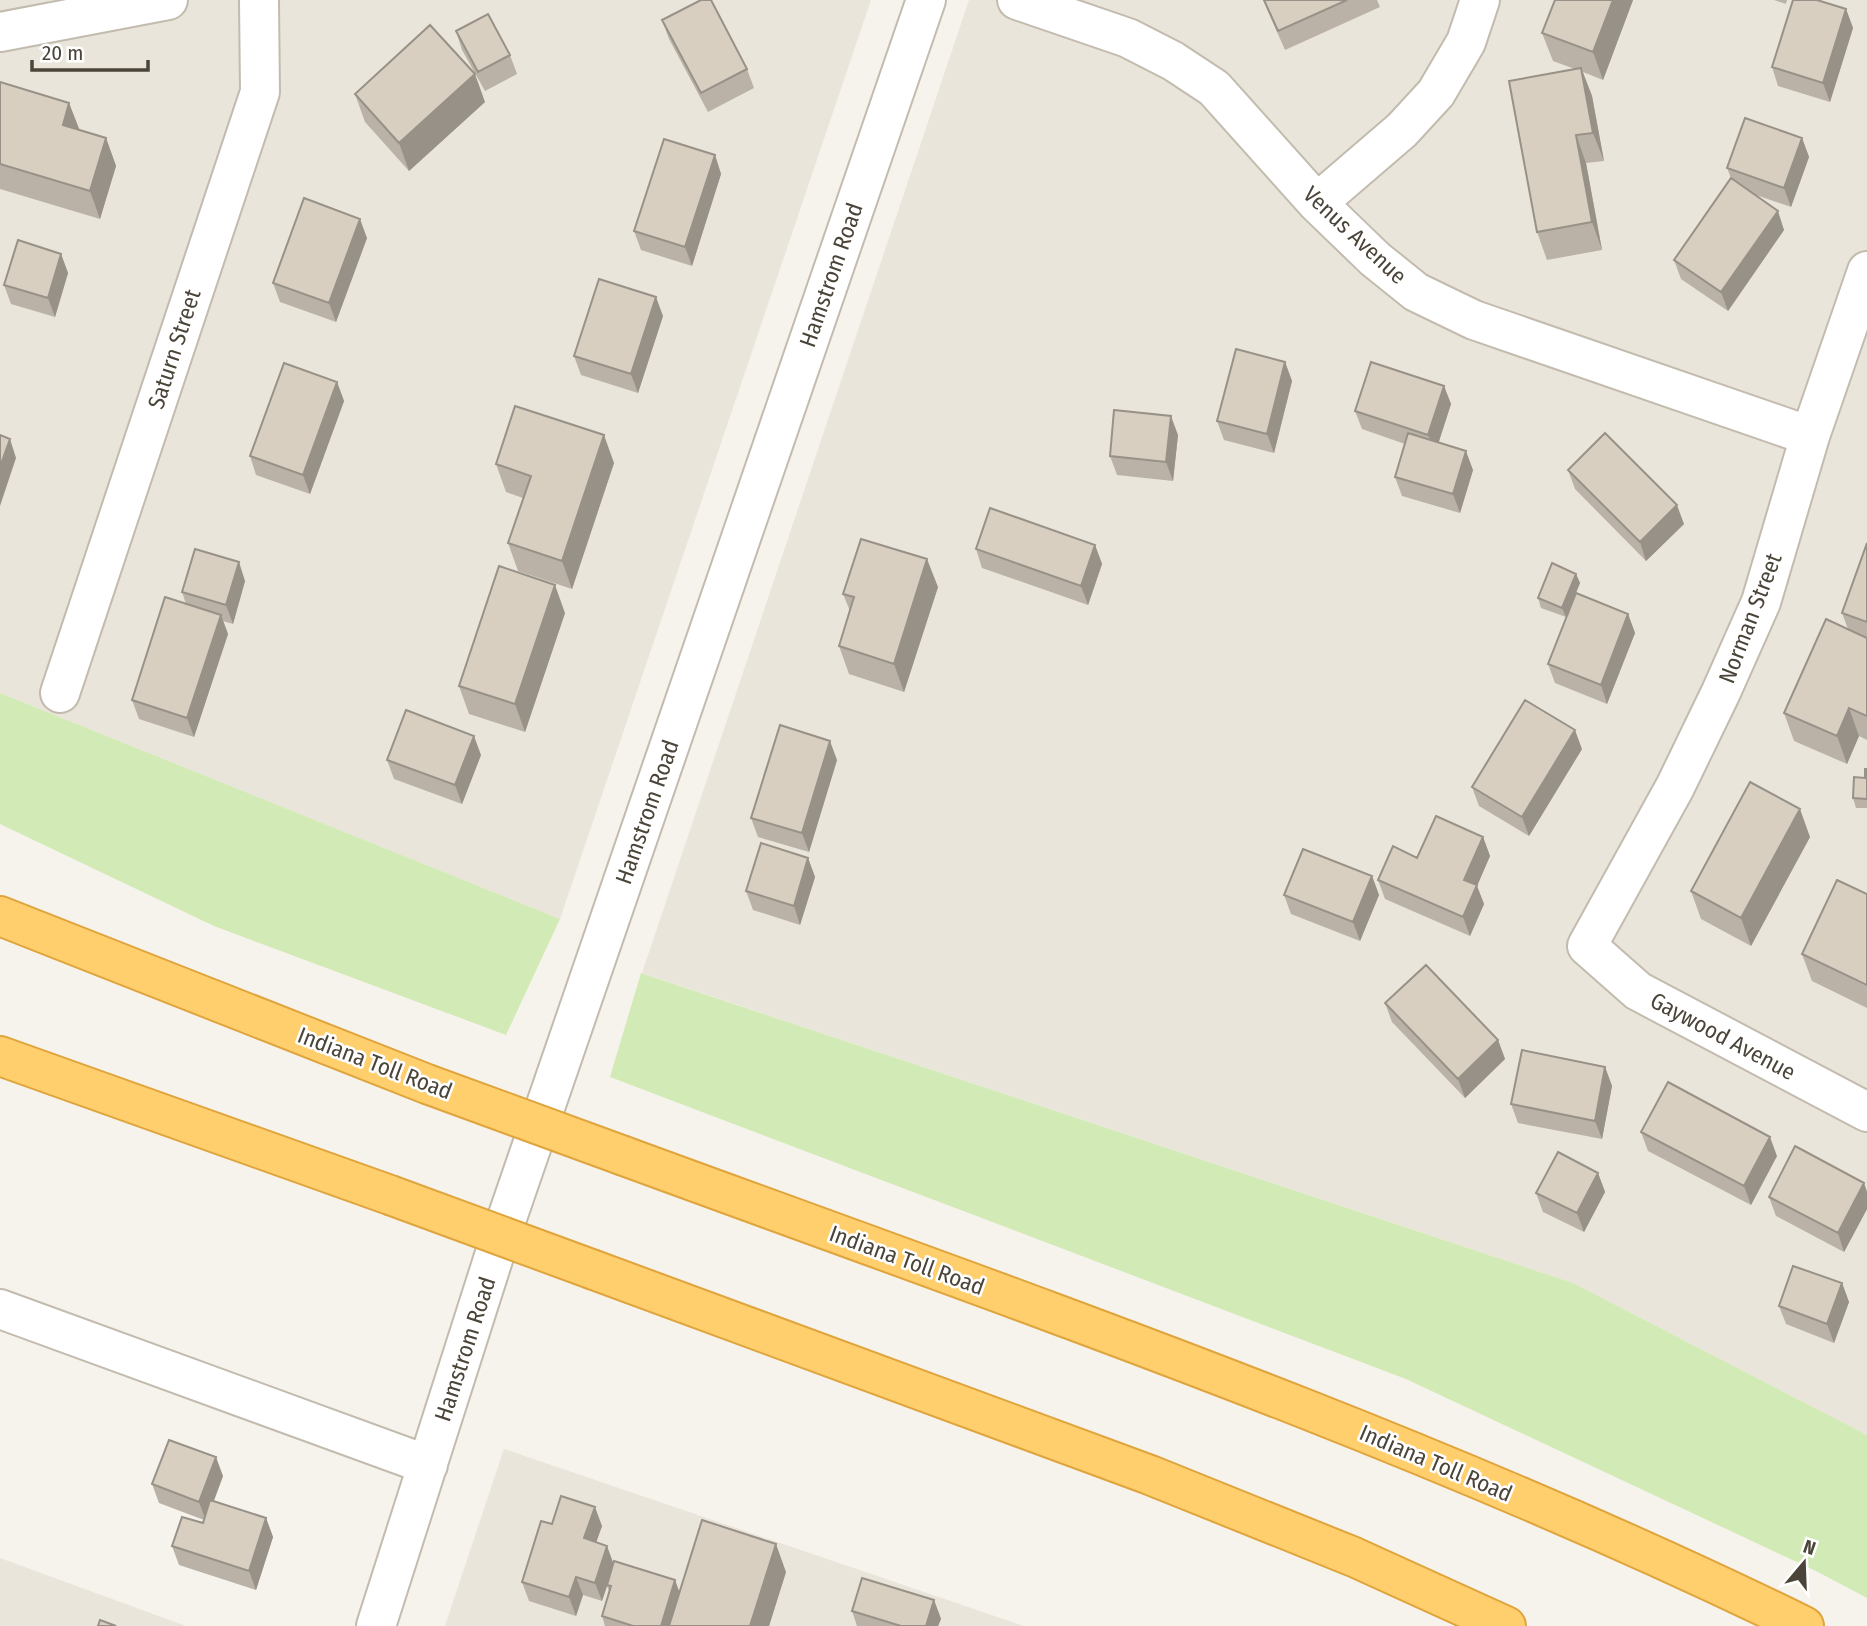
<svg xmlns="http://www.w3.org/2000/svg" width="1867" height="1626" viewBox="0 0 1867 1626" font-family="'Fira Sans Condensed',sans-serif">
	<rect width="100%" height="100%" fill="#f6f3ec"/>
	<!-- residential -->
	<path fill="#eae5da" d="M0,0H871L560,919L0,693Z
		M969,0H1867V1435L1573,1283L642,973Z
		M504,1449L1024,1626H445Z
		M0,1558L186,1626H0Z"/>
	<!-- green -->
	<path fill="#d2eab5" d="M0,693L560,919L506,1035L214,926L0,824Z
		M641,973L1573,1283L1867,1435V1598L1816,1571L1406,1379L610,1077Z"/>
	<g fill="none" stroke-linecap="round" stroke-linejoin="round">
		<defs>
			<path id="minor" d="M1017,0L1128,38L1173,61L1214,88L1317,203L1375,259L1416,292L1474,320L1810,436
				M0,32L168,0
				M1317,203L1402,130L1436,93L1466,42L1480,0
				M1867,271L1810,436L1761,602L1721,692L1675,787L1587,946L1638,991L1867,1112
				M60,693L260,92L259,0
				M0,1309L428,1465
				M376,1626L496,1250L926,0"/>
			<path id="highway" d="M0,916L427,1084
				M0,1056L390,1195
				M624,1156C1022,1302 1424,1440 1804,1626
				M594,1270L1150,1475L1354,1557L1506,1626"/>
		</defs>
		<!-- minor casing -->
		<use href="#minor" stroke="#c2bbae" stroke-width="42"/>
		<!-- highway casing -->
		<use href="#highway" stroke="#e0a43c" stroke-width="42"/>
		<!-- minor -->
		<use href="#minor" stroke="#fff" stroke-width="38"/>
		<!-- highway -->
		<use href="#highway" stroke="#ffcf6e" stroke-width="38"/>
		<defs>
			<path id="highway-bridge" d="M427,1084L624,1156
				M390,1195L594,1270"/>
		</defs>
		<!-- highway-bridge casing -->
		<use href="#highway-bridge" stroke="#e0a43c" stroke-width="42" stroke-linecap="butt"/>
		<!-- highway-bridge -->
		<use href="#highway-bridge" stroke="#ffcf6e" stroke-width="38"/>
	</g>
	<!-- wall -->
	<path fill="#bab2a6" d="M1263,0H1377L1380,7L1285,50Z
		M1555,0H1633L1603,80L1583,72L1592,96L1604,161L1586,163L1602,250L1547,260L1537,232L1575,69L1553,61L1542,33Z
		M1774,0H1787L1786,4Z
		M1846,9L1853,28L1830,102L1778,86L1772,67Z
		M662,20L747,69L754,88L708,112L669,39Z
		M456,31L510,55L517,74L485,91L462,50Z
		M0,82L69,103L79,130L106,138L116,166L100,219L0,189Z
		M355,94L485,102L409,171L365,122Z
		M1802,138L1809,157L1791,207L1753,194L1784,230L1728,311L1681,279L1674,260L1731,178L1727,168Z
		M715,155L721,174L692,266L641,250L634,231Z
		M367,238L336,322L280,302L273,283Z
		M61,254L68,273L55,317L11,304L4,285Z
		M663,316L638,393L581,375L574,356Z
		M1285,362L1292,381L1274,453L1224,440L1217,421Z
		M337,382L344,401L310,494L256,475L250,456Z
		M1444,386L1451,404L1438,443L1473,470L1460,513L1402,496L1395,477L1405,444L1362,429L1355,411Z
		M1178,435L1173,481L1117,475L1110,456Z
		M614,463L572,589L518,571L508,543L523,498L506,492L496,464Z
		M1568,470L1684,524L1646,561L1575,489Z
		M1867,543V740L1859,736L1847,764L1794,741L1784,713L1848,629L1842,613Z
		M1095,545L1102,564L1088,605L982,568L976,549Z
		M1576,574L1580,583L1566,617L1541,608L1538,598Z
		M245,581L233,624L223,621L228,634L194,737L139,719L132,700L186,604L182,592Z
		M938,587L904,692L849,674L839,646L850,611L843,594Z
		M565,613L525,732L469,714L459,686Z
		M1628,614L1635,633L1607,704L1555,683L1548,664Z
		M1582,749L1529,836L1479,806L1472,787Z
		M481,755L462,804L394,779L387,760Z
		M837,760L809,852L758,837L751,818Z
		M1867,769V808H1856L1853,798L1865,778Z
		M1483,837L1490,856L1477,886L1484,904L1470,936L1385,899L1378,880L1417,858Z
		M1810,837L1751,946L1701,919L1691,891Z
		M808,858L815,877L800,925L753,910L746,891Z
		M1372,876L1379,895L1360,941L1291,914L1284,895Z
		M1867,894V1008L1812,981L1802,954Z
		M1385,1003L1498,1040L1505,1059L1465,1098L1392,1022Z
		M1605,1067L1612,1086L1602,1139L1518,1123L1511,1104Z
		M1641,1132L1777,1156L1751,1205L1648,1151Z
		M1598,1173L1605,1192L1584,1232L1543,1212L1536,1193Z
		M1864,1183L1867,1192V1209L1844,1252L1776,1216L1769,1197Z
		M1842,1283L1849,1302L1834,1343L1786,1324L1779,1306Z
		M223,1476L214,1501L266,1518L273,1537L256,1590L179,1565L172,1546L203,1523L204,1520L159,1503L152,1484Z
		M552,1524L602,1526L596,1542L613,1564L675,1580L679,1592L786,1572L769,1626H605L602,1616L609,1591L607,1586L602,1601L583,1595L576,1616L529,1601L522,1582Z
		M934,1600L941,1619L938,1626H857L852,1611Z"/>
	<!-- shaded-wall -->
	<path fill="#979187" d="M1613,0H1633L1603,80L1593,52Z
		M1846,9L1853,28L1830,102L1823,83Z
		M1581,68L1592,96L1604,161L1593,133Z
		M475,74L485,102L409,171L399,143Z
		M69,103L80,131L63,125Z
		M1576,135L1586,163L1602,250L1592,222Z
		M106,138L116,166L100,219L90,191Z
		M1802,138L1809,157L1791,207L1784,188Z
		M715,155L721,174L692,266L685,247Z
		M1778,211L1784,230L1728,311L1721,292Z
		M360,219L367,238L336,322L329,303Z
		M61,254L68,273L55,317L48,298Z
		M656,297L663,316L638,393L631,374Z
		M1285,362L1292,381L1274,453L1267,434Z
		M337,382L344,401L310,494L303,475Z
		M1444,386L1451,404L1435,454L1428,435Z
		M1171,416L1178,435L1173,481L1166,462Z
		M604,435L614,463L572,589L562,561Z
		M10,439L16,458L0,506V467Z
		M1466,451L1473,470L1460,513L1453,494Z
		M1677,505L1684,524L1646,561L1640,542Z
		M1095,545L1102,564L1088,605L1081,586Z
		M927,559L938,587L904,692L894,664Z
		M239,562L245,581L233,624L226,605Z
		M1576,574L1580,583L1566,617L1562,608Z
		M555,585L565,613L525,732L515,704Z
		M1628,614L1635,633L1607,704L1601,685Z
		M221,615L228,634L194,737L187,718Z
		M1849,708L1859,736L1847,764L1837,736Z
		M1575,730L1582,749L1529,836L1522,817Z
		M474,736L481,755L462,804L455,785Z
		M830,741L837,760L809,852L802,833Z
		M1800,809L1810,837L1751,946L1741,918Z
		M1483,837L1490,856L1477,886L1484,904L1470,936L1463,917L1464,880Z
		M808,858L815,877L800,925L794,906Z
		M1372,876L1379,895L1360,941L1353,922Z
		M1498,1040L1505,1059L1465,1098L1458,1079Z
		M1605,1067L1612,1086L1602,1139L1595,1121Z
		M1770,1137L1777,1156L1751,1205L1744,1186Z
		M1598,1173L1605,1192L1584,1232L1577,1213Z
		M1864,1183L1867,1192V1209L1844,1252L1838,1233Z
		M1842,1283L1849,1302L1834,1343L1827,1324Z
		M216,1457L223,1476L206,1521L199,1502Z
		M595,1507L602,1526L591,1557L584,1538Z
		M266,1518L273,1537L256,1590L249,1571Z
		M776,1544L786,1572L769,1626H750Z
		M607,1546L614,1565L602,1601L595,1583Z
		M576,1577L583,1595L576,1616L569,1597Z
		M675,1580L682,1599L674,1626H661Z
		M934,1600L941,1619L938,1626H926Z"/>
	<!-- building -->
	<path fill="#d8cfc1" stroke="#979187" stroke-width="2" d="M701,0H711L747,69L701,93L662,20Z
		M1264,0H1347L1278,31Z
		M1555,0H1613L1593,52L1542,33Z
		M1793,0H1817L1846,9L1823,83L1772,67Z
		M488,14L510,55L478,72L456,31Z
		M430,25L475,74L399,143L355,94Z
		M1581,68L1593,133L1576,135L1592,222L1537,232L1509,81Z
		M0,82L69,103L63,125L106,138L90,191L0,164Z
		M1745,118L1802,138L1784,188L1727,168Z
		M664,139L715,155L685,247L634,231Z
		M1731,178L1778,211L1721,292L1674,260Z
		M304,198L360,219L329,303L273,283Z
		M18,240L61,254L48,298L4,285Z
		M599,279L656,297L631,374L574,356Z
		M1236,349L1285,362L1267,434L1217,421Z
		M1371,362L1444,386L1428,435L1355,411Z
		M284,363L337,382L303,475L250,456Z
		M515,406L604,435L562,561L508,543L531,476L496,464Z
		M1114,410L1171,416L1166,462L1110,456Z
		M1408,433L1466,451L1453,494L1395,477Z
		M1605,433L1677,505L1640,542L1568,470Z
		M0,435L10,439L0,467Z
		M990,508L1095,545L1081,586L976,549Z
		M861,539L927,559L894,664L839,646L854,597L843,594Z
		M1867,543V622L1842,613Z
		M195,549L239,562L226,605L182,592Z
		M1552,563L1576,574L1562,608L1538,598Z
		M499,566L555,585L515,704L459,686Z
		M1576,593L1628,614L1601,685L1548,664Z
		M165,597L221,615L187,718L132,700Z
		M1826,619L1867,638V716L1849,708L1837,736L1784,713Z
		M1525,700L1575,730L1522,817L1472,787Z
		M406,710L474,736L455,785L387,760Z
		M780,725L830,741L802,833L751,818Z
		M1865,769H1867V799L1853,798L1854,777L1865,778Z
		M1750,782L1800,809L1741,918L1691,891Z
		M1436,816L1483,837L1464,880L1477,885L1463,917L1378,880L1393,846L1417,858Z
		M761,843L808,858L794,906L746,891Z
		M1303,849L1372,876L1353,922L1284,895Z
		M1837,880L1867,894V985L1802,954Z
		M1426,965L1498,1040L1458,1079L1385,1003Z
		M1522,1050L1605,1067L1595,1121L1511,1104Z
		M1668,1082L1770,1137L1744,1186L1641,1132Z
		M1795,1146L1864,1183L1838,1233L1769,1197Z
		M1558,1152L1598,1173L1577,1213L1536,1193Z
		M1793,1266L1842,1283L1827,1324L1779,1306Z
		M169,1440L216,1457L199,1502L152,1484Z
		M561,1496L595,1507L584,1538L607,1546L595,1583L576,1577L569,1597L522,1582L541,1521L552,1524Z
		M210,1500L266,1518L249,1571L172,1546L182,1517L203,1523Z
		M702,1520L776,1544L750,1626H669Z
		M614,1561L675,1580L661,1626H633L602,1616L611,1586L607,1585Z
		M862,1578L934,1600L926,1626H901L852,1611Z
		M100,1620L116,1626H98Z"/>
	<g text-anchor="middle" stroke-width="5" stroke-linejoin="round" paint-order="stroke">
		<!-- street labels -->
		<g font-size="23" fill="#4b4439" stroke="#fff">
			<text transform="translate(1355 235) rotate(43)" y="8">Venus Avenue</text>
			<text transform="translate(831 275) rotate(-71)" y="8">Hamstrom Road</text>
			<text transform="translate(174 349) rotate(-72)" y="8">Saturn Street</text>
			<text transform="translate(1750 618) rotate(-69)" y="8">Norman Street</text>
			<text transform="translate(647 812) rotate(-71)" y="8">Hamstrom Road</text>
			<text transform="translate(1723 1036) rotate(28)" y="8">Gaywood Avenue</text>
			<text transform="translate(375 1063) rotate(21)" y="8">Indiana Toll Road</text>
			<text transform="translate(907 1260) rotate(20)" y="8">Indiana Toll Road</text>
			<text transform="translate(465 1349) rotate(-72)" y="8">Hamstrom Road</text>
			<text transform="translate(1436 1463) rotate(23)" y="8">Indiana Toll Road</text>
		</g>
	</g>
	<!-- north arrow -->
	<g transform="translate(1804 1563) rotate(19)" stroke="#ffffff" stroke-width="5" paint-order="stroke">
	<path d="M0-5L12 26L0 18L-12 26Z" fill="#4b4439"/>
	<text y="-10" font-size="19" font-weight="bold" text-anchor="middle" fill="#4b4439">N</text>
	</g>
	<!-- scale -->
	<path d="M32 60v10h116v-10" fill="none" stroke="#4b4439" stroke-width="3.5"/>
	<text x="42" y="60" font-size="21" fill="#4b4439" stroke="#ffffff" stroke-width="5" paint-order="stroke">20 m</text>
</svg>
